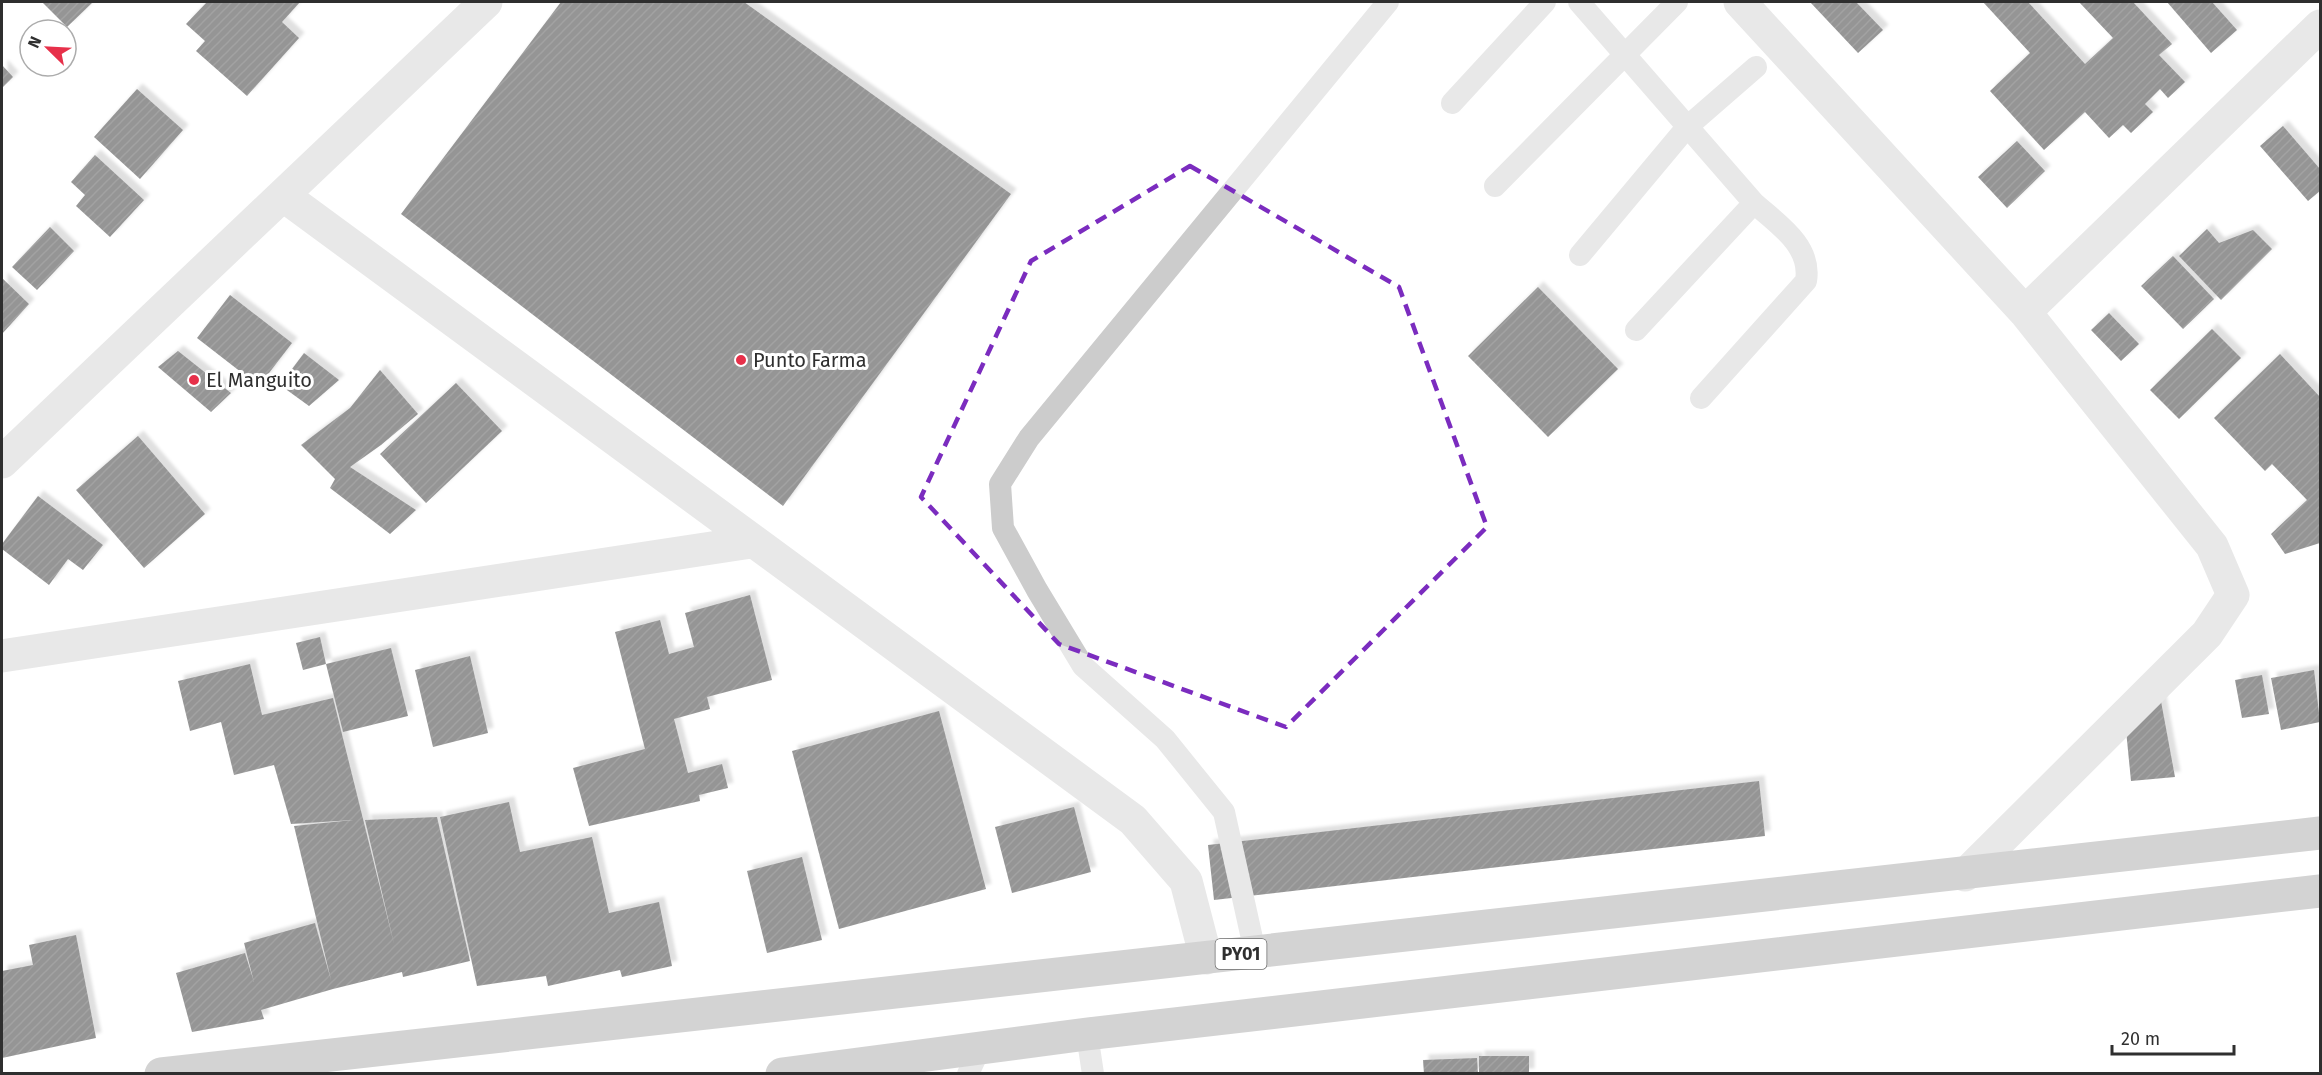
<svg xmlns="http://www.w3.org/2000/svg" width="2322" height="1075" viewBox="0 0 2322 1075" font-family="'Fira Sans',sans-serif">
	<defs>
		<pattern id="building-hatch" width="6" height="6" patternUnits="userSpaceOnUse" patternTransform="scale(1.5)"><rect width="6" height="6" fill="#161616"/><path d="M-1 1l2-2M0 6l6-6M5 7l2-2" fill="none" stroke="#303030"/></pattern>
		<filter id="shadow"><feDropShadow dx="5.5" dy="-5.5" stdDeviation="1.5" flood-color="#0004"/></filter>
	</defs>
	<rect width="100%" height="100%" fill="#fff"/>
	<!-- building -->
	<path fill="url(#building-hatch)" filter="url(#shadow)" d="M42,2H93L67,27Z
		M207,2H300L282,22L299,38L247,96L196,51L205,41L186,24Z
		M561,2H744L1011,194L783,506L401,214Z
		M1810,2H1856L1883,30L1858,53Z
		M1983,2H2028L2085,64L2113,38L2079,2H2133L2172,44L2159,55L2185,82L2168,98L2160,89L2145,104L2153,112L2131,133L2123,125L2109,138L2085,112L2044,150L1990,91L2030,53Z
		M2167,2H2212L2237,30L2211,53Z
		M2,65L13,77L2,88Z
		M137,89L183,130L140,179L94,137Z
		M2283,126L2320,169V191L2308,201L2260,146Z
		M2017,141L2045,171L2007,208L1978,177Z
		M95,155L144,200L110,237L76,206L85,195L71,182Z
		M50,227L74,251L37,290L12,267Z
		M2207,229L2219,243L2253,230L2272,249L2221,300L2179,256Z
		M2173,256L2214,299L2183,329L2141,286Z
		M2,278L29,304L2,334Z
		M1538,287L1618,369L1548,437L1468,356Z
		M230,295L292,343L259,386L197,338Z
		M2109,313L2139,344L2121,361L2091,330Z
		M2212,329L2241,358L2179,419L2150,390Z
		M178,351L231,393L211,412L158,367Z
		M304,353L339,380L309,406L280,385Z
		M2280,354L2320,397V543L2285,554L2271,534L2307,500L2272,464L2265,471L2214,418Z
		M380,370L418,414L381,445L350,467L416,510L390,534L330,488L335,479L301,445L350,408Z
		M456,383L502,431L426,503L380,454Z
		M138,436L205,514L144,568L76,490Z
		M38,496L103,545L83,570L68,559L49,585L2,549V544Z
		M750,595L772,680L707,697L710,709L674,719L688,773L722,764L728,788L699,795L700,801L589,826L573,768L645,749L615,632L660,620L669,654L694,647L685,613Z
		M320,637L326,664L391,648L408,716L343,732L326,664L303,670L296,643Z
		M470,656L488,733L433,747L415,670Z
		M250,664L262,715L333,698L394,944L365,820L437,817L470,961L403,977L402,972L333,989L261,1010L264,1019L192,1032L176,973L245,953L254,982L244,943L315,923L331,980L294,826L353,820L291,824L274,765L234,775L221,722L190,731L178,681Z
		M2314,670L2320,722L2281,730L2271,678Z
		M2262,675L2269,714L2242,718L2235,680Z
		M2158,685L2175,777L2131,781L2125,720Z
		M939,711L986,889L839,929L792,751Z
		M1759,781L1765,836L1214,900L1208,845Z
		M509,802L520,852L592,837L609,913L659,902L672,966L622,977L620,970L548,986L546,976L477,986L440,817Z
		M1074,807L1091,872L1012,893L995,827Z
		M802,857L822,940L767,953L747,871Z
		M76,935L96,1038L2,1058V971L33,965L29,945Z
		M1479,1056H1529V1074H1479Z
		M1477,1058L1478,1074H1424L1423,1060Z"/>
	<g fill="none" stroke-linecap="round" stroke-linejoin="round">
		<!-- service -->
		<path stroke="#ccc" stroke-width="22" d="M1579,2L1754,203C1778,224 1812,246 1806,281L1701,398
			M1452,103L1545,2
			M1495,186L1677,2
			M1580,255L1687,127L1756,67
			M1636,330L1754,203
			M1255,952L1224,812L1165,739L1083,666L1037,590L1003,528L1000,484L1029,438L1388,2
			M1087,1034L1093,1074
			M968,1074L980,1048"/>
		<!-- minor -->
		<path stroke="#ccc" stroke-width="33" d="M1740,2L2025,312L2212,546L2233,595L2207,634L1965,875
			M284,196L1133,820L1186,881L1206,958
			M2025,312L2320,26
			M2,462L486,2
			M2,656L751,542"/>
		<!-- trunk -->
		<path stroke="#9e9e9e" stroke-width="33" d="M161,1074L2320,833
			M782,1074L1087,1034L2320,891"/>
	</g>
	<!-- marked area -->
	<path d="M0 0H2322V1075H0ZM1190,166L1399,287L1487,527L1286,727L1059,644L921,497L1031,261Z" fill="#fff" fill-opacity=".55" fill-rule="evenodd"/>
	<path fill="none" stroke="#7b2cbf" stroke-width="4.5" stroke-dasharray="12 8" stroke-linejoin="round" d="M1190,166L1399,287L1487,527L1286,727L1059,644L921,497L1031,261Z"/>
	<!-- markers -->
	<g fill="#e7304a" stroke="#fff" stroke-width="2">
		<circle cx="741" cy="360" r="6"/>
		<circle cx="194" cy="380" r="6"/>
	</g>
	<g text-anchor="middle" stroke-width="6" stroke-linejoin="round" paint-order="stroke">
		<!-- shield labels -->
		<rect fill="#fff" stroke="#6d6d6d" stroke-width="1.5" x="1215.5" y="939" width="51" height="30" rx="4.5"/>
		<g font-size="18" font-weight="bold" fill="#2f2f2f">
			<text x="1241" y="960">PY01</text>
		</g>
		<!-- poi labels -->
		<g font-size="20" fill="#2f2f2f" stroke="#fff" text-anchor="start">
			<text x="753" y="367">Punto Farma</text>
			<text x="206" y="387">El Manguito</text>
		</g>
	</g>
	<!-- border -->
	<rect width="2322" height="1075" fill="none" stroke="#2f2f2f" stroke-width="6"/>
	<!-- north arrow -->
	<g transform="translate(48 48) rotate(294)"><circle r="28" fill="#ffffff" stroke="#acacac" stroke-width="1.5"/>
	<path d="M0-4.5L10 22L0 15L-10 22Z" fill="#e7304a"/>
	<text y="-9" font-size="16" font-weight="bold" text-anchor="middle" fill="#2f2f2f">N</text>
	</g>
	<!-- scale -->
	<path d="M2112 1045v9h122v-9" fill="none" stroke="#2f2f2f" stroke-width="3"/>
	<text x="2121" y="1045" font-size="18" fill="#2f2f2f" stroke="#ffffff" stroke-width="4.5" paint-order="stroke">20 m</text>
</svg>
